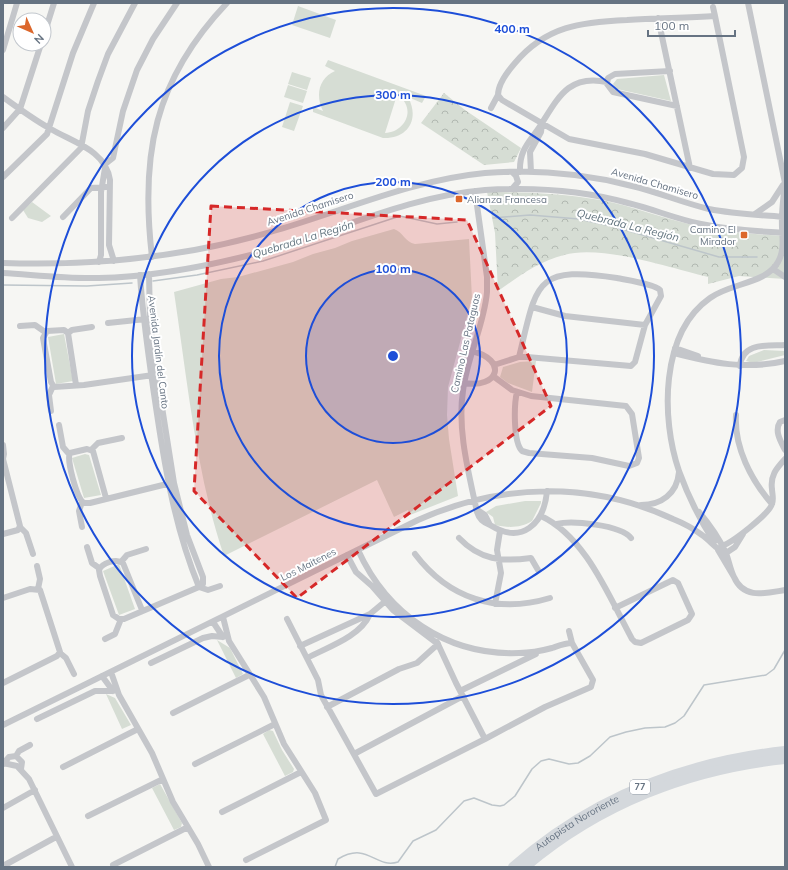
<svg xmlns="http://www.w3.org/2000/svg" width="788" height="870" viewBox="0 0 788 870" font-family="Mulish,sans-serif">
	<defs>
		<pattern id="park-crowns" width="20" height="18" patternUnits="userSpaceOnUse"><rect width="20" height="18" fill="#d6ddd4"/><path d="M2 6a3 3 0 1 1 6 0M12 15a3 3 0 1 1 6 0" fill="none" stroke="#b1b8b1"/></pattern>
	</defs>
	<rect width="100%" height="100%" fill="#f6f6f3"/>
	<!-- grass -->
	<path fill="#d6ddd4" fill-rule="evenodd" d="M298,6L336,20L330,38L292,25Z
		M328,60L426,96L422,103L408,97C420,119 408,139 383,138L313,112V107L323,111C315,95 319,78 335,71L325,66ZM397,95C417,107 406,132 385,133Z
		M292,72L311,78L307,90L288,84Z
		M664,75L671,101L617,89L613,84L617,79Z
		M288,85L307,91L303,103L284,97Z
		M290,102L303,106L294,131L282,127Z
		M32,202L51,216L42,222L28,218L23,210Z
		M394,229C403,232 405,242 415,244L469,239L472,298L448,387L447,415L449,439L458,496L410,515L408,510L394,517L377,480L224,556C196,474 187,378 174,292L221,279L238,277L293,262L313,254L335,248L352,241Z
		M64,334L73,381L56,384L48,337Z
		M764,350L785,351V355L753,363L746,361L749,356Z
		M536,361L532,392L508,383L500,377L503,367L520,362Z
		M85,454L89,455L101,495L84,498L72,458Z
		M525,501H541V503L532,521C521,528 508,528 495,525L493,517L486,512L496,506Z
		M119,564L135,609L119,615L103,571Z
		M217,640L230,648L243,674L236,678Z
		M106,694L115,698L131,725L122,729Z
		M269,730L273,731L282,750L294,769L293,772L285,776L263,734Z
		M160,784L182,823L181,827L174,830L152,788Z"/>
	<!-- park -->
	<path fill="url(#park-crowns)" d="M444,93L465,110L521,148L514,162L484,165L421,123Z
		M487,192C525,192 562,193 600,200C633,206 664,219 697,226C726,233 755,234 785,236V279L739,276L708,284V277C670,268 601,244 564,255C539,261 518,277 498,291L495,233Z"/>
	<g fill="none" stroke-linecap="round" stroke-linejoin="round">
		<!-- stream -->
		<path stroke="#bdc5ca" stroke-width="1.5" d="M493,218L530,215L579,219L615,227L719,257H757
			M153,281L197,275L263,261L400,216L437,224L457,222
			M3,285L87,286L132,283
			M335,867L338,859C368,841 375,869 398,862L413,841L436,830L464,801L474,798L492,805L500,806L504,805L515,796L532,769L541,761L549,759L569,764L578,763L590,756L610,737L626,732L645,728L665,727L675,723L684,716L704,685L766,675L774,669L785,650"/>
		<!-- minor -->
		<path stroke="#c4c6ca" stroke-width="6" d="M748,3L785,183
			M713,7L715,16L744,157L742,168L734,175L713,174L645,154L569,139L502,100L498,95C498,84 508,71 515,63C546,26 581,22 627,20C656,18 686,18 715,16
			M658,18L690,168
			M44,35L54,3
			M3,50L17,3
			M670,71L615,74L608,78L607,84L613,92L677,106
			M3,97C18,108 33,119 49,128C72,142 106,150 110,180L109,245L114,261
			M491,108L498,95
			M3,128L20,109L41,44
			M104,165L113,158L123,111L137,70L153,39L177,3
			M520,172C519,148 531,141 542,123C559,96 570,74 607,82
			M531,172L530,152L541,132L542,124
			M3,177L47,134L73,53L94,3
			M512,189L518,182L516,176L512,172
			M475,191L487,277V292C484,326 467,357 463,391C457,430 469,474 477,512C479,519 483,522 490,525C522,545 544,524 547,491
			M755,214L772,202L783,185
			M63,217L91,188L106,187
			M12,218L81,148L88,111L98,81L108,54L135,3
			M152,257C140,155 154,80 227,3
			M99,262L101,255V192L105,168
			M3,263C95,266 188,257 277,230C346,210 412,180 485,173C534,169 585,174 632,186C658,192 683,203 709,209C734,214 760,215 785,217
			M773,269L785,277
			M3,273C35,275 67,279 99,278C159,277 219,264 277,248C346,227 412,196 485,190C533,187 582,190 628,203C653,209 676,219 701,224C729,230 757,231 785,233
			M149,274L150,319L153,350L174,483L187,535L203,577V584L199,587
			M140,275C143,322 150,368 157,414C166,474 176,531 199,587
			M532,307L565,316L645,325
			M108,323L146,319
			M20,326L35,325L45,332
			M68,333L72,330L92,327
			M675,348L698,356
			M674,353C712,363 746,370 785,361
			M494,365L519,357H527L631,366L635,362L645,325L661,296L660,290C655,284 626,280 617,278C533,265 537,284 519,357
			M740,366C742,342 768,346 785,345
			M493,376L512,390L531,396L626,406L632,414L639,458L637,463L629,466L592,458L529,453L522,451C513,442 514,404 517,392
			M464,383C499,389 508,360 472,351
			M76,385L68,333L64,330L47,331L43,338L51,382L54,387L84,385L153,375
			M51,411L49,395L53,386
			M736,415C734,447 751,480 772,504
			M785,420L780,422C774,431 781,442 785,450
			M59,425L63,447L69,454
			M3,445L4,454L3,459L20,526L18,530L3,534
			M91,450L98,443L122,438
			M106,498L93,451L87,449L70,453C66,459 77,499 84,503H90L171,483
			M641,505C661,505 677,494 679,472
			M476,509L485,515L490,525
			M699,512C710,525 719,538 726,553C729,561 730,569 734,577C744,600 766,593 785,590
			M541,516C586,537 609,597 632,639L635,642L641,643L688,620L692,614L678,583L673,580L615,608
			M557,524C571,520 621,525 631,538
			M20,527L26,533L33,554
			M82,527L79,511L82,502
			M459,538C480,560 502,562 531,558L538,570
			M714,542C700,520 688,496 679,471C661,419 660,333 710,298C730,283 766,284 778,262C786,248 781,233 782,218C782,206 784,194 785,182
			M722,546C733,542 769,514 772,504C774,499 772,493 772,489C770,475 777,468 785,459
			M87,547L92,563L99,568
			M358,550C387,614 447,656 519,653C530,653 541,651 552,648C558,646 565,643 572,643
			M718,550L734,577
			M726,553L735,547L743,534
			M415,554C449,599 497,614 550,598
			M347,555L356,572L372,586L393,610L438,644
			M121,562L127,555L146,549
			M37,566L40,579L38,589
			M3,598L30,589L40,590L60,652L57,656L3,683
			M495,604L501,573L497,550L500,531
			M142,610L123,563C116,558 102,563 99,570L100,576L113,615L119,619H124L199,587L208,590L220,586
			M223,617L229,641L264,697L284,744L315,793L326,820L246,860
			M287,619L318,680L321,695L376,794L485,739L545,707L591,687L593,680L572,643L569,631
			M213,622L223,637
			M105,639L115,634L121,619
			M437,642L456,683L485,739
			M300,646L370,614L388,599
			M60,653L66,658L74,674
			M307,658C328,647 360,637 370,614
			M151,663L203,638L212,636L223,637
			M111,672L119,695L152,753L173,802L198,844L209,867
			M102,676L113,691
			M460,691L536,654
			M327,707L399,669L417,663L438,644
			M173,713L249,675
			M37,719L95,691H113
			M3,725L418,520C501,483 591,481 673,519C683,523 694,529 702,535C711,541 716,550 726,553
			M354,754L463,696
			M16,756L19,751L30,745
			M3,763L17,766L29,779L72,867
			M3,764L9,757L16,756L22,762L21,769
			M195,764L275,724
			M63,767L138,729
			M3,808L35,790
			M222,812L301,772
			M88,816L163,779
			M113,865L188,827
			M3,866L56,837"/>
		<!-- highway -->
		<g stroke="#d4d8dc" stroke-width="10">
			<path id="s1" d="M513,867C590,799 684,762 785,751"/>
			<path d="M525,867C599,804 689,769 785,759"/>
		</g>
	</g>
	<!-- marked area -->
	<path fill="#d62828" fill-opacity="0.2" stroke="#d62828" stroke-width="3" stroke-dasharray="8 5" stroke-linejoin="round" d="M211,206L467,220L551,406L297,598L194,491Z"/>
	<!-- distance rings -->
	<circle cx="393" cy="356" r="87" fill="#1d4ed8" fill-opacity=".12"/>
	<g fill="none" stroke="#1d4ed8" stroke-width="2">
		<circle cx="393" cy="356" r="87"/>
		<circle cx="393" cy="356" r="174"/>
		<circle cx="393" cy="356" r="261"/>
		<circle cx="393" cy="356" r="348"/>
	</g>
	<!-- markers -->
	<g fill="#dc672c" stroke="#fff" stroke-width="1.5">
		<rect x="455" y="195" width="8" height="8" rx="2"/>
		<rect x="740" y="231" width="8" height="8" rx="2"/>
	</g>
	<g text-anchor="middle" stroke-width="4" stroke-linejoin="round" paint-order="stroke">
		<!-- shield labels -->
		<rect fill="#fff" stroke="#949da8" stroke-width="1" x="630" y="780" width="20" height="14" rx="3"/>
		<g font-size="9" font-weight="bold" fill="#667382">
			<text x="640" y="790">77</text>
		</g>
		<!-- street labels -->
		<g font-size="10" fill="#667382" stroke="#fff">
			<text transform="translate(655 183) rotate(16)" y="4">Avenida Chamisero</text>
			<text transform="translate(310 208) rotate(-18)" y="4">Avenida Chamisero</text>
			<text transform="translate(465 343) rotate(-77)" y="4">Camino Las Pataguas</text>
			<text transform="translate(159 352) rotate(83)" y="4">Avenida Jardín del Canto</text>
			<text transform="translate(308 564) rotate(-27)" y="4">Los Maitenes</text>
			<text dy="4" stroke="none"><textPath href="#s1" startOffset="78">Autopista Nororiente</textPath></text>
		</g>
		<!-- poi labels -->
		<g font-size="10" fill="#667382" stroke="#fff" text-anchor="start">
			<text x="467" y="203">Alianza Francesa</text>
			<text x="736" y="233" text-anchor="end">Camino El<tspan x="736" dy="12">Mirador</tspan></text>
		</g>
		<!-- water labels -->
		<g font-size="11" font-style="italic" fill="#62747f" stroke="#fff">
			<text transform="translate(628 225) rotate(14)" y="4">Quebrada La Región</text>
			<text transform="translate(303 239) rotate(-17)" y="4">Quebrada La Región</text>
		</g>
	</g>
	<circle cx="393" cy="356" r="6" fill="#1d4ed8" stroke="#fff" stroke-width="2"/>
	<g font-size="12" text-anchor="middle" font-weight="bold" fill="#1d4ed8" stroke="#fff" stroke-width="4" stroke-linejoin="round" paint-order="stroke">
		<text x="512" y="33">400 m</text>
		<text x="393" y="99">300 m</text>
		<text x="393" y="186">200 m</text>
		<text x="393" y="273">100 m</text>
	</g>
	<!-- border -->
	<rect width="788" height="870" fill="none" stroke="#667382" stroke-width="8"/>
	<!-- north arrow -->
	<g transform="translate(32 32) rotate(135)"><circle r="19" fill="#ffffff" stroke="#c2c7cd"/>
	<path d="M0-3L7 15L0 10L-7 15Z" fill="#dc672c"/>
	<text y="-6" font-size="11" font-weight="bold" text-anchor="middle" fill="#667382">N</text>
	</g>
	<!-- scale -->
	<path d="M648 30v6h87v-6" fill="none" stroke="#667382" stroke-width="2"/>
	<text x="654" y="30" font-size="12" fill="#667382" stroke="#ffffff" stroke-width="3" paint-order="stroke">100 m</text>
</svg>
